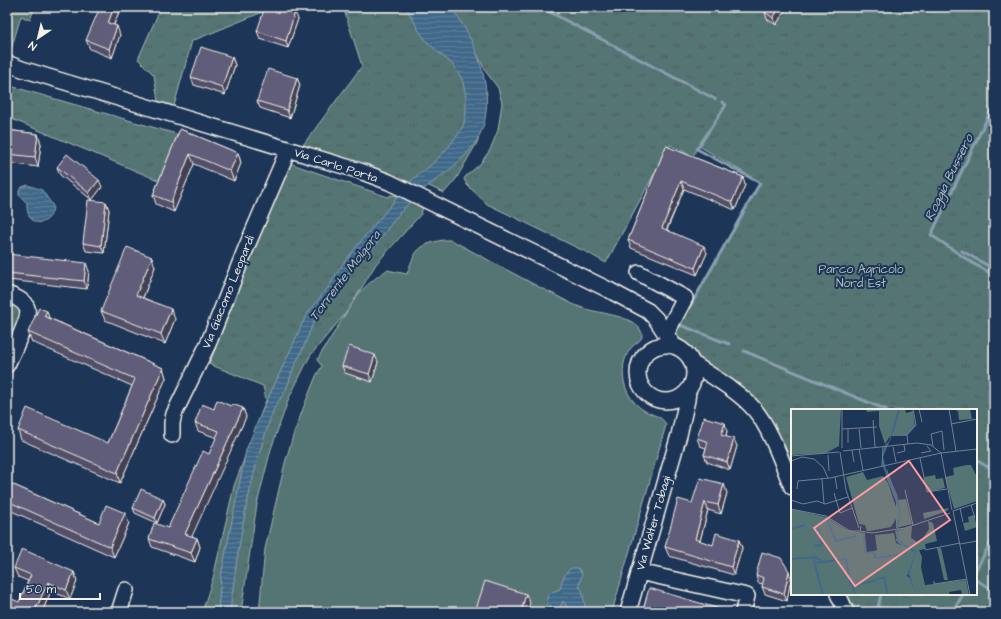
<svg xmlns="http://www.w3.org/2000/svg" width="1001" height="619" viewBox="0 0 1001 619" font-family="'Architects Daughter',sans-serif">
	<defs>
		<pattern id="grass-tufts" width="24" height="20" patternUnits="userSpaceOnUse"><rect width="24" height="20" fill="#557574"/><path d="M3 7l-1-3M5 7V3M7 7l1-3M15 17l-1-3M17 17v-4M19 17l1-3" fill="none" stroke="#4f5e5d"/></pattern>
		<pattern id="water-rules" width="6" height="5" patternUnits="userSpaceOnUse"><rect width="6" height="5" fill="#416989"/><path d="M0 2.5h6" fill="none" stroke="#5d7f9a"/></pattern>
	</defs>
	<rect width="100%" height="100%" fill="#1d3557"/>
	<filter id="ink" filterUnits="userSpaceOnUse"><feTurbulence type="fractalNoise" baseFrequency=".025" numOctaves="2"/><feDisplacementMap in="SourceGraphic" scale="8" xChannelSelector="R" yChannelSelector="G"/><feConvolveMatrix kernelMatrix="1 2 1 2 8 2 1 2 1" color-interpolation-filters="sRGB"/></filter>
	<g filter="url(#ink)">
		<!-- grass -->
		<path fill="url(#grass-tufts)" stroke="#a4b3ae" d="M7,7H35L30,20L21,16L10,53L7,52Z
			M161,7H275L192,41L174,106L158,101L154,75L138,59Z
			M343,7H994V612H856L847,594H976V410H792V477L777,439L699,363L691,347L670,332L664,317L680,324L760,182L699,146L693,156L670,145L606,263L590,254L487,204L467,185L464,179L465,177L480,164L490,150L498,130L502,103L498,88L486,72L476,52L460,45L487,93L478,141L456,179L444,193L416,180L411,183L303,145L362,66Z
			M7,85L180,135L160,181L7,117Z
			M289,163L388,197L391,195L413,200L423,207L421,214L376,264L349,309L310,356L289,398L271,449L257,504L241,612H202L213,578L234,486L266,400L263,386L209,364Z
			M7,300L16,304L22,312L7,352Z"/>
		<!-- pitch -->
		<path fill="#557574" stroke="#a4b3ae" d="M443,240H451C483,257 514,274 545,290C557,295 568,303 580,307C596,314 633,314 641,331C642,333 643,336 641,339C639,342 634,344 632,347C621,359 621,379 628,393C632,401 639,408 647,412C655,416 662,416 666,425L612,612H259L265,549L285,463L293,436L304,406L316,376L322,366L317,360L356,297C365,286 375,278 387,270L407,274C415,251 417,245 443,240Z"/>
		<!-- water -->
		<path fill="url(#water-rules)" stroke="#899faf" d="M406,7H450C475,36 495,89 483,127C474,153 451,169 429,185C421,191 414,199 406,206C394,219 385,233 374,247C369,253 361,256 355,263C349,270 346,279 341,286C333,297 323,305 317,316C311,326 308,338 303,348C301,355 296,361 294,367C291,374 290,380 287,387C283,397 275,404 272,414C249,478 238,545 230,612H218L221,576L246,450L263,409L291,349L302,324L308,313L330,285L342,265L369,231L413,179L430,166L446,150L460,132L464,123L466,113V96L462,79L453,65L428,43L419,31Z
			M28,185L42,190L53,206C52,228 25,229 27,203L19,195V191L22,187Z
			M571,568H578L582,574L579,586L582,590L585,606L581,611L574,612L568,608L563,601L559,609L555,611L548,607L547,597L552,592L560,589C562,580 564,574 571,568Z"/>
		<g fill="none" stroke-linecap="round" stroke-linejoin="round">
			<!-- stream -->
			<path stroke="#899faf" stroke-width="3" d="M544,9L715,99
				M994,104L931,235L974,264L994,275
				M962,251L994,269
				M684,317L760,183L697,149L726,105L722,102
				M680,325L729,344
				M744,351L887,410
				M976,460L986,466L992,467
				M976,570L994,536
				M976,580L994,590
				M877,612L881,594
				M953,612L963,594"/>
			<defs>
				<path id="minor" d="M7,63L22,69L360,171L389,182L609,290L648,311L656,319L674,346
					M639,273L685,298L666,334
					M7,294C15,297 24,300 27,308C31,317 11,355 7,365
					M638 373a28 28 0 1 1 56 0a28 28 0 1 1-56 0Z
					M692,363C713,377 737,390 754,409C771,429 782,463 792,487
					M172,435V423L174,414L208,344L246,248L288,150
					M639,572L747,596L743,612
					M838,594L846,612
					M119,612L126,590
					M628,612L679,435L687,400L688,391"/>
			</defs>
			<!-- minor casing -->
			<use href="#minor" stroke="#f4f1e8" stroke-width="18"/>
			<!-- minor -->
			<use href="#minor" stroke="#1d3557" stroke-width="15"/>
		</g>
		<!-- wall -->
		<path fill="#535069" stroke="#f4f1e8" d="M121,7L114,25L120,35L112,58L90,49L86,40Z
			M768,7H787L776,25L767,19L765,12Z
			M298,19L288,48L260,39L257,31Z
			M232,57L235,65L225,95L194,85L191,77Z
			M297,78L300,85L290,118L260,108L257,101Z
			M180,129L238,153L241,163L234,181L194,164L174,212L156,204L153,195Z
			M7,130L38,134L41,144L38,167L7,163Z
			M666,146L743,177L745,185L735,210L684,189L667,230L707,253L697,275L631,248L628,240Z
			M57,167L102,187L92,200L60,175Z
			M106,202L109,210L104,253L86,251L83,243Z
			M7,254L89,271L87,289L8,280L7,278Z
			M155,267L143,298L175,319L165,344L105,320L101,311Z
			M49,318L163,368L166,378L120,483L21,440L18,430L108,443L132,386L32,342L28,332Z
			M378,362L372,382L345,373L342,366Z
			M231,406L243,408L246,417L191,536L197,538L200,547L195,562L152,547L149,539L168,528L209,454L217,438L198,431L195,423L214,409Z
			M727,431L726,436L737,446L730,470L707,462L704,455L706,448L700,446L697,438Z
			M7,482L99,523H129L114,557L7,509Z
			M727,493L721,514L708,510L700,541L713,545L739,540L742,548L734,575L669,556L665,547L692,503Z
			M163,499L165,504L157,523L135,513L133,508Z
			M14,568L74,572L77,581L70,599L51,591L42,612H7L19,602L28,581L18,577Z
			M756,575L791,578L787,601L765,594L762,587L763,584L758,583Z"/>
		<!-- shaded-wall -->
		<path fill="#434155" stroke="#f4f1e8" d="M114,7H121L111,31L108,23Z
			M780,7H787L776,25L773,18Z
			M295,12L298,19L288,48L286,41Z
			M117,26L120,35L112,58L109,49Z
			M232,57L235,65L225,95L222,87Z
			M297,78L300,85L290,118L287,110Z
			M38,134L41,144L38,167L35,157Z
			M238,153L241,163L234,181L230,171Z
			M190,154L194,164L174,212L171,202Z
			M743,177L745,185L735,210L732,202Z
			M99,180L102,187L92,200L89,193Z
			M681,181L684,189L664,235L662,228Z
			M106,202L109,210L104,253L101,246Z
			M704,246L707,253L697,275L695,268Z
			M152,257L155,267L140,305L136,295Z
			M86,263L89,271L87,289L84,281Z
			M171,309L175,319L165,344L161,334Z
			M47,311L50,321L44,316Z
			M375,355L378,362L372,382L369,374Z
			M163,368L166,378L120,483L117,473Z
			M243,408L246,417L189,543L185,534Z
			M725,423L727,431L724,442L721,435Z
			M734,439L737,446L730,470L727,462Z
			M724,484L727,493L721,514L718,505Z
			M163,499L165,504L157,523L155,518Z
			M705,502L708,510L698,548L695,539Z
			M125,513L129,523L114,557L110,547Z
			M197,538L200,547L195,562L191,553Z
			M739,540L742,548L734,575L731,567Z
			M789,571L791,578L787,601L784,594Z
			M74,572L77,581L70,599L66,590Z
			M48,582L51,591L42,612H35V611Z
			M526,594L530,603L527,612L522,608Z"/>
		<!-- building -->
		<path fill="#605d7a" stroke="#f4f1e8" d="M100,7H114L108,23L117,26L109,49L86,40Z
			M265,7H281L295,12L286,41L257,31Z
			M768,7H780L773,18L765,12Z
			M201,47L232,57L222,87L191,77Z
			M268,69L297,78L287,110L257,101Z
			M180,129L238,153L230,171L190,154L171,202L153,195Z
			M7,130L38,134L35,157L7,154Z
			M666,146L743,177L732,202L681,181L662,228L704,246L695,268L628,240Z
			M67,154L99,180L89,193L57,167Z
			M88,200L106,202L101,246L83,243Z
			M127,247L152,257L136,295L171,309L161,334L101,311Z
			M7,254L86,263L84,281L7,273Z
			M39,308L47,311L44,316L163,368L117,473L18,430L27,408L108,443L135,379L28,332Z
			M349,346L375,355L369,374L342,366Z
			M217,400L231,406L232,404L243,408L185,534L197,538L191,553L149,539L154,523L168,528L203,451L209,454L219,431L195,423L202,404L214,409Z
			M704,417L725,423L721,435L734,439L727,462L704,455L708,442L697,438Z
			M700,478L724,484L718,505L705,502L695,539L713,545L716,533L739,540L731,567L665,547L678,499L692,503Z
			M7,482L99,523L106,505L125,513L110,547L7,501Z
			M141,489L163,499L155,518L133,508Z
			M22,549L74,572L66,590L48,582L35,611L37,612H7V597L19,602L31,575L14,568Z
			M762,552L781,558L789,571L784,594L762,587L764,578L756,575Z
			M485,581L526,594L522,608L536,612H475Z
			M649,588L720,609L719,612H651L643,610Z
			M748,609L758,612H746Z"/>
	</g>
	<g text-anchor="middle" stroke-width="4" stroke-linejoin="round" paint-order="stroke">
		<!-- street labels -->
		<g font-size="12" fill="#f4f1e8" stroke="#1d3557">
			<text transform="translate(336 165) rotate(18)" y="4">Via Carlo Porta</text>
			<text transform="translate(228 292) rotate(-68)" y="4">Via Giacomo Leopardi</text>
			<text transform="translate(653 523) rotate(-74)" y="4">Via Walter Tobagi</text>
		</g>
		<!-- park labels -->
		<g font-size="12" fill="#b4bfba" stroke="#1d3557">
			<text x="861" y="273">Parco Agricolo<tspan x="861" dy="14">Nord Est</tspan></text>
		</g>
		<!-- water labels -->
		<g font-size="13" font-style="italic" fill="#b5c1c7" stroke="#1d3557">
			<text transform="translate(948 177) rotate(-64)" y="5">Roggia Bussero</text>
			<text transform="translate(344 275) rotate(-53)" y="5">Torrente Molgora</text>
		</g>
	</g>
	<!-- overview -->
	<g transform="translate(791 409)">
		<rect width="186" height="186" fill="#1d3557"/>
		<path d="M0,0H50L48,37L35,44L0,46ZM75,0H114L115,4L122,2L124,17L115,27H99L94,35L88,17V2L76,3ZM96,60L107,91L115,90L121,115L105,119V92L95,68ZM144,66L145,70L152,69L154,79L137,83L133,68ZM158,99L156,102L133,110L132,104ZM0,100L35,108L56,121L74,124L75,144L86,141L84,126L103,124L105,134L112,137L107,134L104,122L121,117L120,129L126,133L130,132L138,120L137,112L142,114L146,132L134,135L135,140L128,141L131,148L130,158L134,176L175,171L178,186H171L170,181L158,183L159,186H125L118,162L116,167L122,186H0ZM183,106L186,118L174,122L172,114L178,113L177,108ZM146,139H150L157,171H153Z" fill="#557574"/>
		<path d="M176,56H180L186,68V92L163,100L154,68L163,66L162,59ZM111,159H116V167L124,173L125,186H108L107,168L112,167L109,163Z" fill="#557574"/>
		<path d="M161,0H179L181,10L168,11L167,2ZM72,63L76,71L92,67L97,74L105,98L106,108L100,118L79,122H76L74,116L68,115L55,68Z" fill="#557574"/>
		<path d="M107,0H109L104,19L92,48L96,64L106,85L109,100L107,130L125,142L119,165L125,186L117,165L124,144L105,132L108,101L91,55L93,37L98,32Z" fill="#416989"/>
		<path fill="none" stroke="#416989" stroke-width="2" d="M35,108L45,132L65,127M0,120L14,116M23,121H29L31,136L23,137M73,127L75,144L83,143L84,149M22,149L24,154L41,152M85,149L107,146M0,150L25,148L31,153L55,150L60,177M24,156L32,186M87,170L93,168L97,186M71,175L86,171M64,186L62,177L69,175"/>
		<path fill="none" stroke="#738091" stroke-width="1" d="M51,0V39M128,0L131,13M158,0L165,42M82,11L84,38M160,15L186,10M51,20L86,18M68,20L70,39M57,34V20M117,35L116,26L125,16L122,0M142,37L140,25L151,22L153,41M102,38L105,53M68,40L72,61M61,41L63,53M52,42L126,34L140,36L150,44M49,43L55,81L68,119M106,44L114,42L113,36M130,44L140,42L136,37M150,44L161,101M37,46L38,62M0,47L48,43M129,49L136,83L156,80M0,52L11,48L23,50L32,58L37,69M91,57L92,37M44,68L46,80M31,70L33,95M6,80L7,72L39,69L150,44L186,40M114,81L122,116M43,84L49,104L61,99M0,91L12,95L26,92L34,95L57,88M180,96L184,109M169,99L172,113M0,100L35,107L59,122H69M162,102L179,186M162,102L186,94M70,117L69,122L81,124L114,119L159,104M169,135L186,132M134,141L169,134M143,172V175L176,170"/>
		<path fill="#ff9aa2" fill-opacity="0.15" stroke="#ff9aa2" stroke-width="2" d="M118,52L159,111L64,177L23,119Z"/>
		<rect width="186" height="186" fill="none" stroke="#f4f1e8" stroke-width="2"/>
	</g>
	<!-- margin -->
	<rect width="1001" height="619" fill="none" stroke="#1d3557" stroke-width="24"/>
	<rect x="12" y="12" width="977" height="595" fill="none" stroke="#f4f1e8" stroke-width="1.5" filter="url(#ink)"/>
	<!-- north arrow -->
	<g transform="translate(38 38) rotate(215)" stroke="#1d3557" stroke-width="3" paint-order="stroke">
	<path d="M0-3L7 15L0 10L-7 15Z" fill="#f4f1e8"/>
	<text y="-6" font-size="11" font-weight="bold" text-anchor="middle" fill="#f4f1e8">N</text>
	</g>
	<!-- scale -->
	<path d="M20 593v6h80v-6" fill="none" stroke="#f4f1e8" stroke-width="2"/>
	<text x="26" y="593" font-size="12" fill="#f4f1e8" stroke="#1d3557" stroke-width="3" paint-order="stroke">50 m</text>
</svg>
